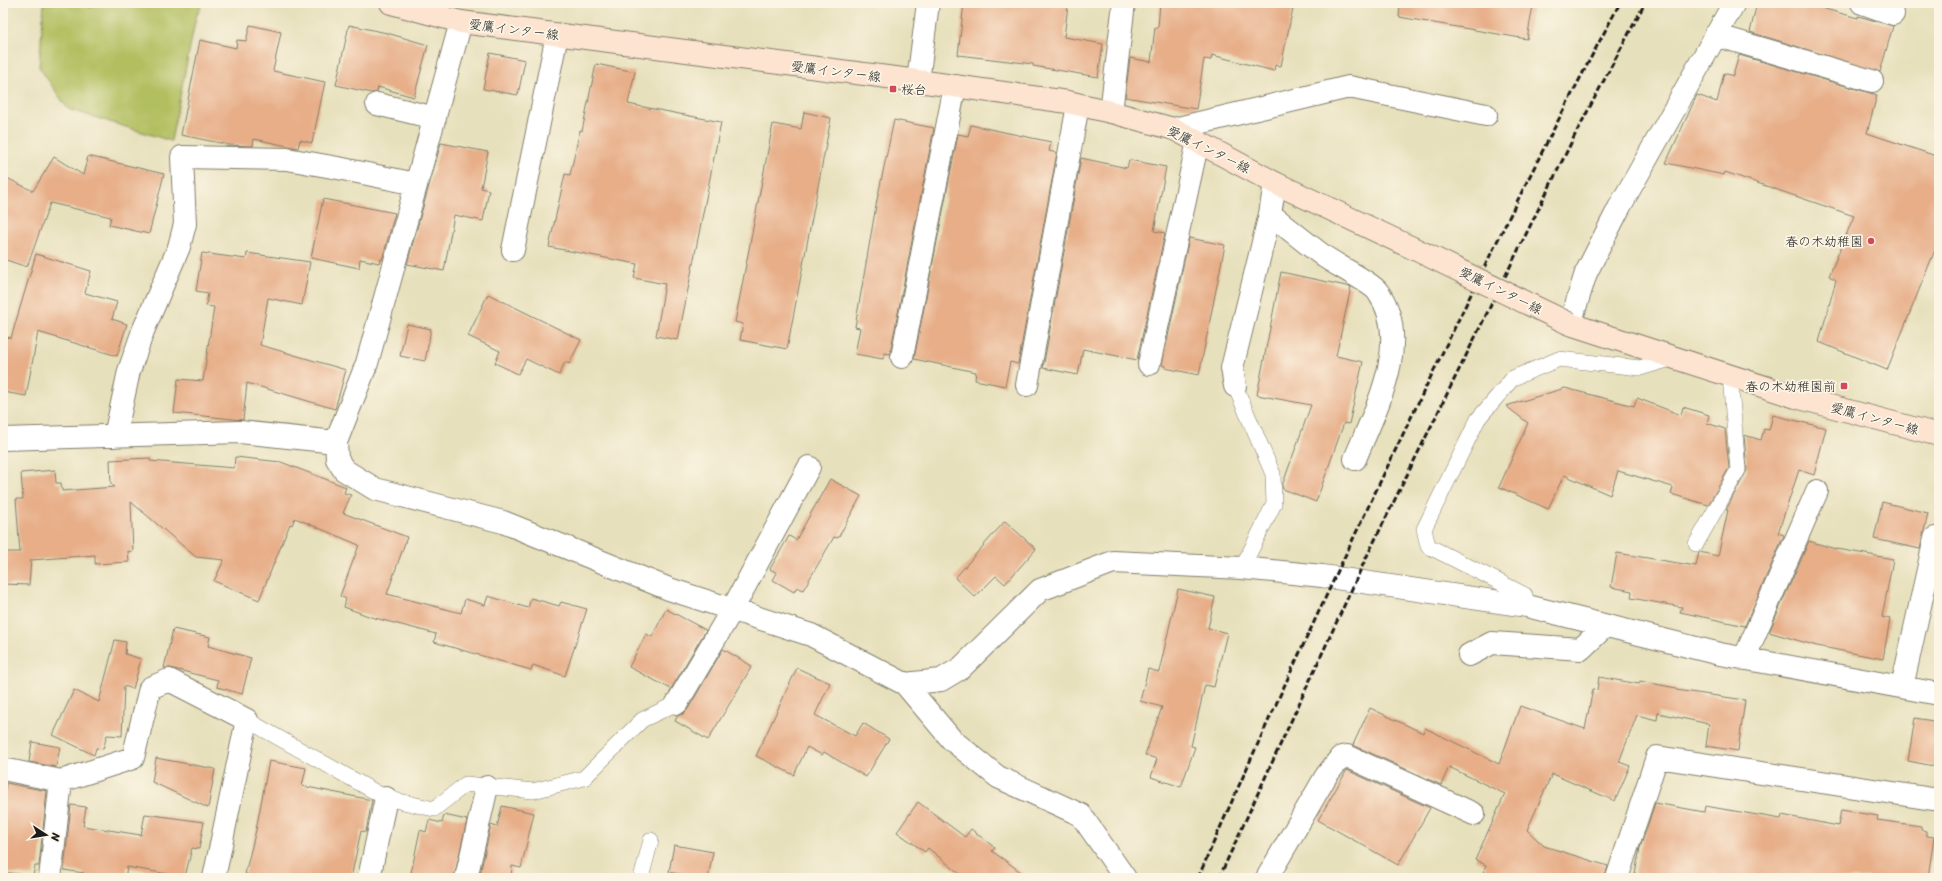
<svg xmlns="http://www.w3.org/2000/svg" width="1942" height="881" viewBox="0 0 1942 881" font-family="Sriracha,'Klee One',sans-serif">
	<rect width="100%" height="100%" fill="#fcf5e5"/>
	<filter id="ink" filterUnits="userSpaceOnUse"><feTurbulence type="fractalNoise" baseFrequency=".025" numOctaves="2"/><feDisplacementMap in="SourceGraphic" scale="8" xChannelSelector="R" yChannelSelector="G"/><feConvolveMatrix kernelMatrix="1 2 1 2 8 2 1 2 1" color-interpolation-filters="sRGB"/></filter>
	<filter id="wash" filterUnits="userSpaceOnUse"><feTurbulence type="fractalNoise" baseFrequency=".012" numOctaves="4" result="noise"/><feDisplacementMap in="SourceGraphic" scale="16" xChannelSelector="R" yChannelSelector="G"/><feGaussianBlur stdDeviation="0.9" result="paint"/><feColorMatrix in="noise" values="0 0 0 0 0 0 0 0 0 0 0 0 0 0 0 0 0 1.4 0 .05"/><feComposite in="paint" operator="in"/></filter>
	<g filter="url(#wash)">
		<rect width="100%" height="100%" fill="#e7e0bc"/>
		<!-- green -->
		<path fill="#b2bf60" stroke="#676e3e" d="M44,3H82L92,8L93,3H203L196,17L171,141L68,109L39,67Z"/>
		<g id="blocks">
			<!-- building -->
			<path fill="#e7ae88" d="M964,3H1031L1068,6L1064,37L1103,44L1098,77L1033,66V64L958,55Z
				M1160,3H1294L1281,66L1275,65L1274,71L1212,55L1211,60L1204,59L1196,109L1125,97L1130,58L1151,62L1155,27H1158Z
				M1400,3H1518L1533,6L1527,39L1399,17Z
				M1757,3H1803L1858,18V16L1893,26L1880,72L1750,32Z
				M250,25L281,32L273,71L325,82L312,143L300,140L298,148L254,139L253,146L230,145L181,135L200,40L236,48L237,40L246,41Z
				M349,25L387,33L428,45L414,97L378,87L377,92L372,93L336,85Z
				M490,53L525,60L518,95L483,89Z
				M1739,55L1877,95L1867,133L1939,157V240L1887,370L1819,342L1836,280L1829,276L1854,216L1725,172L1724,175L1666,163L1697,95L1717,102L1724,73L1733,76Z
				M596,64L635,72L628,104L721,122L678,340L656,336L665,284L634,278L637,264L549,247L565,174L570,175L580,130L582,131Z
				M804,112L831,118L787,349L740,340L743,324L735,322L773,124L801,129Z
				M894,120L934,128L890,354L884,353L883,359L855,354L860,328L855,327L877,200Z
				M971,125L1051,142L1049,151L1057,153L1018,364L1010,362L1005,386L975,380L976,372L914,359L958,134L968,136Z
				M441,143L488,152L481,188L489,190L483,221L454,215L444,271L407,264Z
				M88,156L164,174L149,234L109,225L111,217L50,203L27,267L3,259V176L33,191L54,157L83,175Z
				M1081,158L1127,168L1129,160L1166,167L1154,231L1165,233L1137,360L1083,349L1078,375L1043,368Z
				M323,199L395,213L382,260L380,259L379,263L360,259L359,268L311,258Z
				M1189,238L1225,245L1199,375L1165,368V366L1162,365Z
				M202,253L246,259L247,253L310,262L302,305L268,298L260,345L346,370L335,409L247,383L243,420L174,413L178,379L203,381L214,307L206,306L208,293L196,291Z
				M36,254L91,271L85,293L117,302L112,319L127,324L117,356L38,332L26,396L3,392V336L11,338Z
				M1281,272L1351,287L1336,356L1363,362L1349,424L1344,423L1316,502L1283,489L1282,486L1311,405L1257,395Z
				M488,294L581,340L569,364L565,362L559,375L526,359L518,374L495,363L500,351L468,336Z
				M407,324L431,329L425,361L400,356Z
				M1565,388L1634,406L1637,398L1681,415L1683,407L1709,415L1707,423L1725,429L1729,468L1708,505L1671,494L1673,487L1618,471L1610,495L1564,475L1548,509L1499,487L1528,423L1506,406Z
				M1773,415L1826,428L1814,475L1799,470L1778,533L1784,535L1745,626L1680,612L1682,607L1631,598L1632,591L1611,587L1617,553L1696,566L1699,552L1718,556L1728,510H1726L1747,470L1744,435L1761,440L1764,429L1769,430Z
				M235,457L281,462L346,487L344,493L351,495L343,513L407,537L387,594L461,613L465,599L485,605L488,596L528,608L531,598L559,606L561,602L587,609L565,676L533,665L531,670L434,642L436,634L371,617L344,607L346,599L340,596L359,545L295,518L292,525L290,524L259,600L214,581L224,560L196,557L131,502L133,552L128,551L129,562L95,564V555L31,560L29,585L3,584V552H20L16,499H23L21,473L55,470L56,483H61L62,491L115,487L111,484L110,460L150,458V461L234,468Z
				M830,479L861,496L838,538L834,537L803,590L797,587L794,592L773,580L777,573L770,569L789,536L796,540Z
				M1882,502L1928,513L1920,549L1874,539Z
				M1005,521L1036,549L1005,584L996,576L975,597L955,578Z
				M1809,541L1832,548L1893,559L1882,617L1890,619L1883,659L1817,646L1769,632Z
				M1178,589L1215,597L1208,628L1227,633L1214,687L1205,685L1191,746L1195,747L1181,787L1151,777L1157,759L1145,755L1162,707L1140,701L1148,669L1159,672Z
				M666,609L706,630L671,689L629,667L646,634L652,637Z
				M173,629L210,637L208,646L251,658L242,694L217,687L218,680L170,668H164Z
				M115,640L126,642L125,654L141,659L133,689L124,686L122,736L107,735L103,749L96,748L94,755L53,735L74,690L99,702Z
				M723,649L752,666L708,740L675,721L678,715L683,714L688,709Z
				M797,668L830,683L815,715L855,736L863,723L889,739L866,777L824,752L822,755L807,747L794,775L756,756Z
				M1599,677L1639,684L1640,681L1676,688V690L1745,700L1738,751L1706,746L1709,724L1658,713L1657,720L1637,715L1619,762L1630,766L1615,801L1552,774L1527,830L1544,846L1608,866L1605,878H1481L1486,865L1475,860L1505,794L1449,767L1441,785L1353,745L1370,708L1423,733L1425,728L1499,764L1520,706L1585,729L1593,689L1597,690Z
				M1915,718L1939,722V767L1908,761Z
				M32,742L60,747L56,767L29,762Z
				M156,758L215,769L208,808L152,782Z
				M269,761L306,768L302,786L372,800L366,832L361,831L351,878H261L245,874L256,830Z
				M1347,770L1430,808L1398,865L1318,820Z
				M6,783L47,791L39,866H35L33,876L3,872V801Z
				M918,802L965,837L971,829L995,848L992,851L1029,878H965L928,848L925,852L897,832Z
				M1655,803L1704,812L1705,806L1781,819L1782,815L1838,826L1841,810L1878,816L1877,820L1921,826V830L1926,831V836L1934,837L1928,878H1634L1640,848Z
				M71,805L86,807L83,826L141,835L145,814L204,822L199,849L192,848L185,877L127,867L125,878H83L84,873L64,870Z
				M502,806L534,813L521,868L512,866L511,878H479L491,825L497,827Z
				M444,815L467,820L454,878H410L420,830L426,832L429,820L442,823Z
				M674,845L713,852L708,878H683V875L669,872Z"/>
		</g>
	</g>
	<g filter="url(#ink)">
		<use href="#blocks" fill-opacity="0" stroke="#827e6c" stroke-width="1"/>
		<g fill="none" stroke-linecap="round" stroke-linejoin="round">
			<defs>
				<path id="lane" d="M1235,386L1273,474L1274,504L1242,568
					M1696,544L1738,470L1730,376
					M1527,606L1525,595L1428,546L1424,529L1478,419L1513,378L1559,359L1640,368L1674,358
					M247,720L386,798L434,809L466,784L533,791L584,778L642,720L677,703
					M641,878L651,840"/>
				<path id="street" d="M1862,3L1893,14
					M1715,35L1872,81
					M918,81L928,3
					M377,104L435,118
					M1111,112L1124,3
					M1174,129L1349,87L1486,115
					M1275,183L1270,214C1288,228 1306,243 1325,257C1335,264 1373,284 1378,292C1413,341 1375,410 1355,459
					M513,250L557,35
					M1570,324L1586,273L1619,208L1734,3
					M902,357L955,86
					M1149,364L1198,141
					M1027,385L1078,105
					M1235,386L1232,368L1270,214
					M115,436L129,371L143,331L179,247L185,224L182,157L287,159L338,168L416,184
					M3,439L240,432L336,442L337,459L344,470L375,489L503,522L669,589L811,635L905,684L941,680L961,668L1040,590L1113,562L1242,568L1322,576L1527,606L1720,654L1939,694
					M336,442L367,363L461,22
					M1469,655L1492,643L1581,649L1605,626
					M1744,659L1817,491
					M905,684L952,740L998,777L1081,815L1125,878
					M1902,687L1935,538
					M677,703L732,610L809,467
					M3,769L61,781L133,758L150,688L169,680L247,720L214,878
					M50,878L61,781
					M369,878L386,798
					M466,878L487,787
					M1267,878L1326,776L1341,757L1347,756L1474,814
					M1617,878L1657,757L1939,800"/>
				<path id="secondary" d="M391,3L461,22L918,81L1068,102L1111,112L1174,129L1275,183L1423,253
					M1570,324L1796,397L1939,435"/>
			</defs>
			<!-- lane casing -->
			<use href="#lane" stroke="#827e6c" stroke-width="16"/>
			<!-- street casing -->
			<use href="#street" stroke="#827e6c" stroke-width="24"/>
			<!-- secondary casing -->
			<use href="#secondary" stroke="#827e6c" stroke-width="24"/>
			<!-- lane -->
			<use href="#lane" stroke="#fff" stroke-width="15"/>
			<!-- street -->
			<use href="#street" stroke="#fff" stroke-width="22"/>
			<!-- secondary -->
			<use href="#secondary" stroke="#fde4d1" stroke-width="22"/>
			<!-- rail -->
			<path stroke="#1c1c1c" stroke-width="3" stroke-dasharray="6 3" stroke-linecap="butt" d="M1198,878C1264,727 1334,578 1405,430C1474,287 1544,144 1620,3
				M1219,878L1366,558L1576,133L1645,3"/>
			<defs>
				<path id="secondary-bridge" d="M1423,253L1570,324"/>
			</defs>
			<!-- secondary-bridge casing -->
			<use href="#secondary-bridge" stroke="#827e6c" stroke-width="24" stroke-linecap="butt"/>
			<!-- secondary-bridge -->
			<use href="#secondary-bridge" stroke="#fde4d1" stroke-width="22"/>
		</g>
	</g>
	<!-- markers -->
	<g fill="#d1495b" stroke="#fcf5e5" stroke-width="1.5">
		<rect x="889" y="85" width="8" height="8" rx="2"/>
		<circle cx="1871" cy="241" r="4"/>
		<rect x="1840" y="382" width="8" height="8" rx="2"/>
	</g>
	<g text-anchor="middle" stroke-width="3.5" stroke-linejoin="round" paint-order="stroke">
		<!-- street labels -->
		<g font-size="13" fill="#1c1c1c" stroke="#fcf5e5">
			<text transform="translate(514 29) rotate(7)" y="5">愛鷹インター線</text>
			<text transform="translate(836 71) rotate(7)" y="5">愛鷹インター線</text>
			<text transform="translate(1209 149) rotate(26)" y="5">愛鷹インター線</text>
			<text transform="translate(1501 290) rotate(26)" y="5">愛鷹インター線</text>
			<text transform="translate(1875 418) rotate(15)" y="5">愛鷹インター線</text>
		</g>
		<!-- poi labels -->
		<g font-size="13" fill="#1c1c1c" stroke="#fcf5e5" text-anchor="end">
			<text x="901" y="94" text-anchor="start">桜台</text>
			<text x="1863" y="246">春の木幼稚園</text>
			<text x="1836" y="391">春の木幼稚園前</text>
		</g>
	</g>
	<!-- margin -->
	<rect width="1942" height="881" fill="none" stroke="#fcf5e5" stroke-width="16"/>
	<!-- north arrow -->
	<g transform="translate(46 835) rotate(102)" stroke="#fcf5e5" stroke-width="3" paint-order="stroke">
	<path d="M0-3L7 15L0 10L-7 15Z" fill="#1c1c1c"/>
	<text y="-6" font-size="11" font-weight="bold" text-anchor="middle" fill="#1c1c1c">N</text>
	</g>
</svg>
